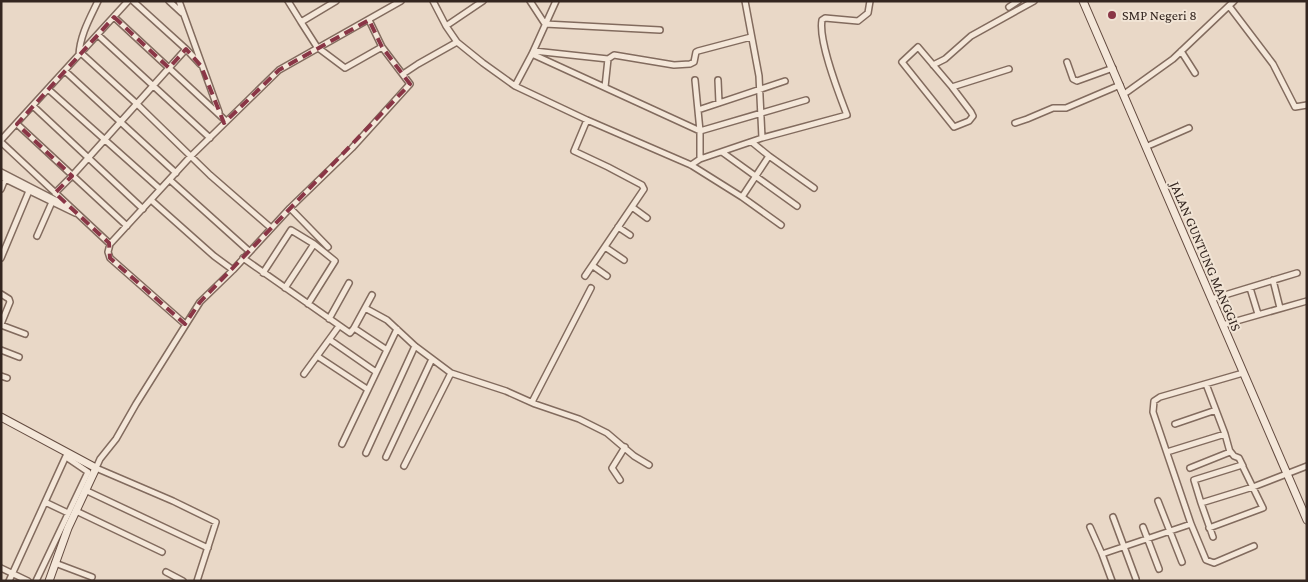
<svg xmlns="http://www.w3.org/2000/svg" width="1308" height="582" viewBox="0 0 1308 582" font-family="'Crimson Pro',serif">
	<rect width="100%" height="100%" fill="#e9d8c7"/>
	<g fill="none" stroke-linecap="round" stroke-linejoin="round">
		<defs>
			<path id="street" d="M133,1L186,49L200,64
				M169,1L182,13
				M179,1L219,112
				M288,1L301,22L336,1
				M530,1L545,24L660,30
				M1229,6L1273,64L1295,107L1307,105
				M1009,7L1018,1
				M114,17L226,121
				M301,22L317,47L345,68L382,47
				M446,26L483,1
				M98,35L210,138
				M457,42L483,63L515,86L532,54L556,1
				M918,47L952,87L971,112L973,116L969,121L954,127L902,62Z
				M534,51L608,59L614,55L674,65L690,64L694,62L696,52L698,51L751,37
				M1181,51L1195,73
				M81,53L137,104L210,175L271,228
				M532,54L700,131V159L691,165
				M79,55C80,35 90,18 98,1
				M1067,62L1073,79L1077,81L1113,68
				M933,65L945,59L971,36L1034,1
				M65,71L176,173
				M403,74L418,64L457,42L446,26L433,1
				M695,80L700,131L806,100
				M718,80L719,103
				M515,86L587,120L691,165L742,197L781,225
				M605,87L608,59
				M952,87L1009,69
				M48,89L160,189
				M1127,92L1173,59L1234,1
				M33,106L143,209
				M698,110L785,81
				M1015,123L1027,119L1053,108H1066L1120,85
				M17,124L127,226
				M762,138L847,115C839,94 818,41 822,20L825,18L858,21L868,13L870,1
				M1,140L128,1
				M1,142L110,244L191,156L279,70L401,1
				M1150,145L1189,128
				M722,152L797,206
				M769,156L814,188
				M700,159L762,138L759,76L745,1
				M1,172L63,204
				M1,177L75,213
				M170,180L249,251
				M1,189L5,179
				M55,193L72,176L186,49
				M742,197L769,156L753,143
				M151,200L214,256L233,270
				M632,207L647,218
				M290,208L328,247
				M618,227L630,235
				M37,236L52,202
				M110,244L108,252L110,258L185,324
				M605,247L624,260
				M1,258L29,191
				M243,258L350,333L354,328L372,295
				M593,266L607,276
				M263,273L291,230L314,244L335,261L308,304
				M585,276L644,189L642,185L608,167L574,151L587,120
				M1273,280L1280,308
				M285,288L314,244
				M1250,288L1258,314
				M1,294L9,299L10,302L1,324
				M1215,298L1297,273
				M365,308L387,320L415,346L451,373L506,391L535,404L579,419L607,433L634,456L649,465
				M329,319L349,283
				M1226,324L1307,301
				M1,325L25,334
				M354,328L387,350
				M330,340L376,372
				M1,350L19,357
				M317,356L367,389
				M1243,373L1160,397L1154,401L1153,412L1191,524L1206,560L1214,563L1254,546
				M304,374L339,326
				M1,376L7,378
				M532,402L591,288
				M1175,424L1216,410
				M342,444L397,329
				M1230,451L1234,456L1239,458L1243,466
				M1167,452L1225,434
				M366,453L415,346
				M386,457L432,359
				M404,466L451,373
				M1190,468L1230,452L1225,434L1206,384
				M620,480L612,468L625,447
				M85,490L208,548
				M1158,501L1182,562
				M45,502L68,513
				M1201,503L1194,480L1242,465L1263,508L1209,528
				M76,511L162,552
				M1113,517L1136,579
				M1090,527L1102,554
				M1143,527L1159,569
				M1213,537L1201,503L1253,487L1307,466
				M55,563L92,577
				M1,568L28,581
				M166,572L183,581
				M9,581L66,456
				M36,581L88,472L66,457
				M197,581L216,522L173,501L96,468L100,459L116,439L136,404L200,302L233,270L290,208L352,148L410,84L382,47L369,20
				M1112,581L1102,554L1191,524"/>
			<path id="secondary" d="M1083,1L1307,520
				M1,417L96,468L68,528L49,581"/>
		</defs>
		<!-- street casing -->
		<use href="#street" stroke="#826b5e" stroke-width="8"/>
		<!-- secondary casing -->
		<use href="#secondary" stroke="#644c41" stroke-width="9"/>
		<!-- street -->
		<use href="#street" stroke="#f4e7d9" stroke-width="5"/>
		<!-- secondary -->
		<use href="#secondary" stroke="#f4e7d9" stroke-width="7"/>
	</g>
	<!-- marked area -->
	<path fill="none" stroke="#8a3646" stroke-width="4" stroke-dasharray="10 6" stroke-linejoin="round" d="M114,17L169,68L186,49L201,66L224,123L279,70L369,20L382,47L410,84L200,302L185,324L110,258L109,243L55,193L72,176L17,124Z"/>
	<!-- markers -->
	<circle fill="#8a3646" stroke="#f1e4d5" stroke-width="2" cx="1112" cy="15" r="5"/>
	<g text-anchor="middle" stroke-width="4" stroke-linejoin="round" paint-order="stroke">
		<!-- poi labels -->
		<g font-size="14" fill="#342620" stroke="#f1e4d5" text-anchor="start">
			<text x="1122" y="20">SMP Negeri 8</text>
		</g>
		<!-- street labels -->
		<g font-size="14" fill="#342620" stroke="#f1e4d5">
			<text transform="translate(1206 256) rotate(67)" y="5">JALAN GUNTUNG MANGGIS</text>
		</g>
	</g>
	<!-- border -->
	<rect width="1308" height="582" fill="none" stroke="#342620" stroke-width="5"/>
</svg>
